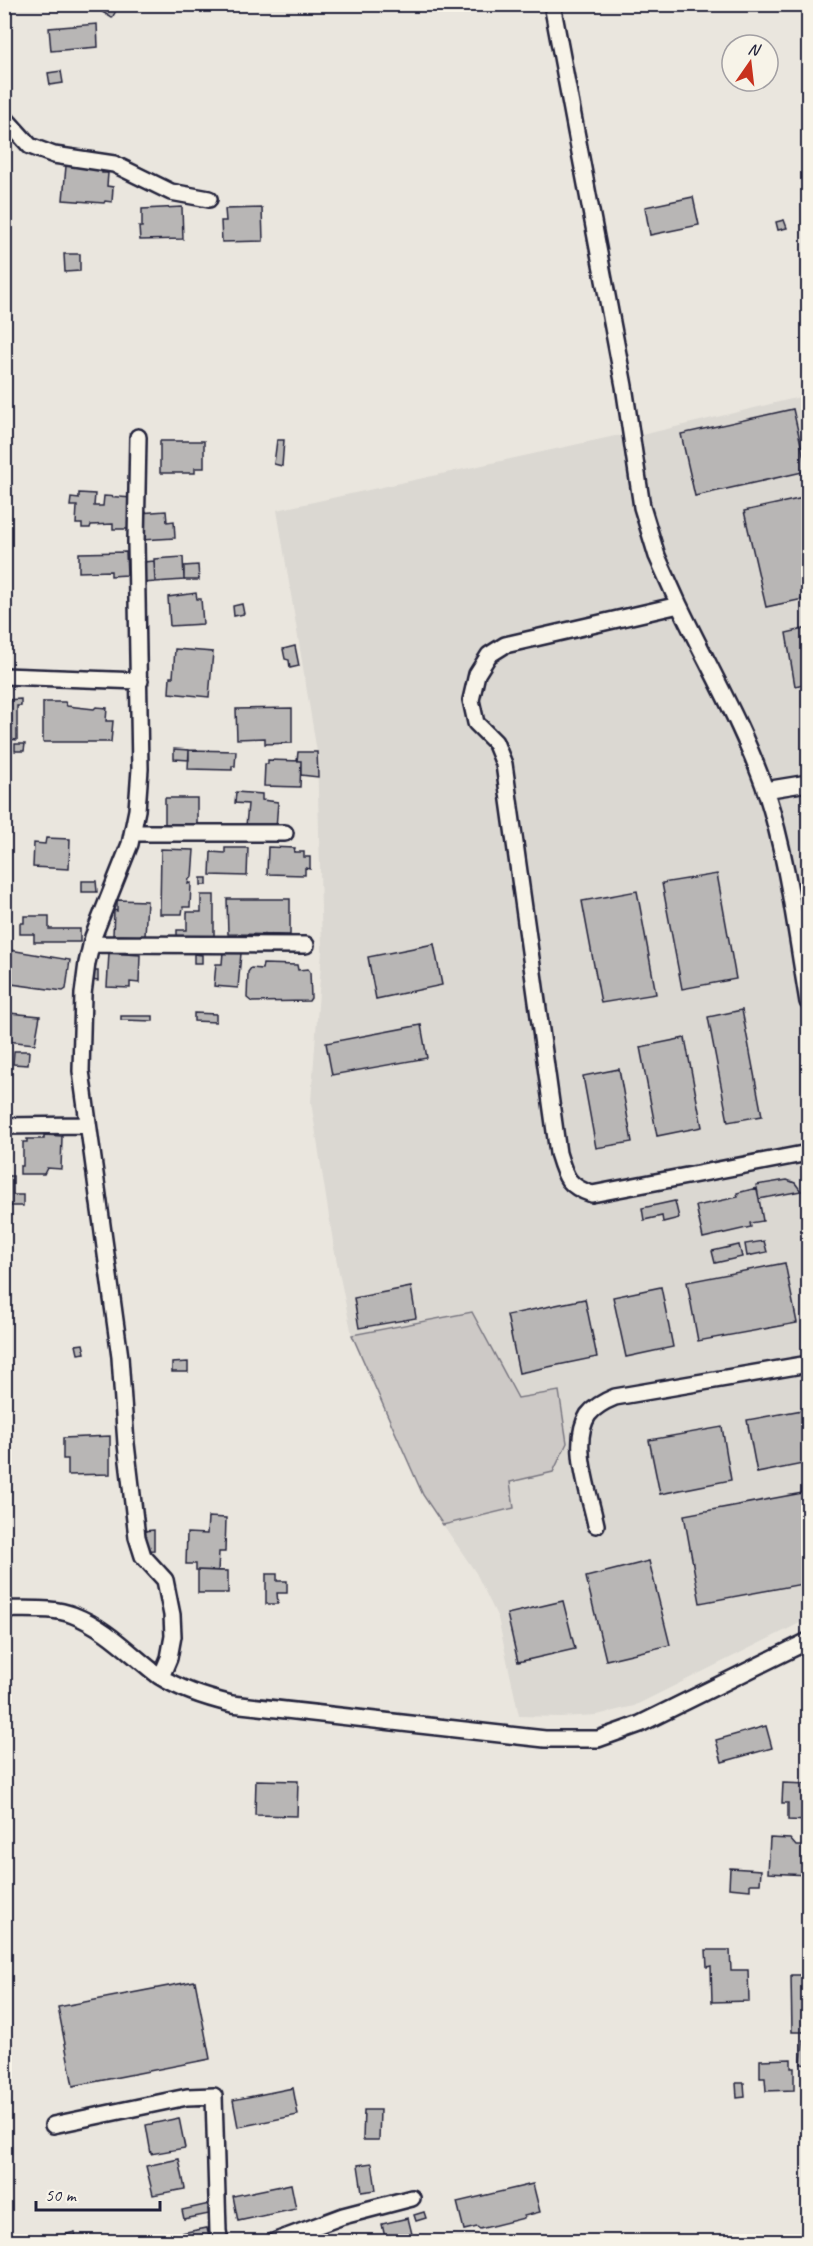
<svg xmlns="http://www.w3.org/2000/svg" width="813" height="2246" viewBox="0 0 813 2246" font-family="Caveat,sans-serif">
	<rect width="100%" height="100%" fill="#eae6de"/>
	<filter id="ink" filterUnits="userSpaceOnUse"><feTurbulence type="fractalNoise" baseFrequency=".0167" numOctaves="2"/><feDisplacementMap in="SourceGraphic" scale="12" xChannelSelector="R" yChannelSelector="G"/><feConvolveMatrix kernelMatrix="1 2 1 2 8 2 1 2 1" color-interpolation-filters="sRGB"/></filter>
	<g filter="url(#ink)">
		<!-- built -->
		<path fill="#dbd8d2" d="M808,395V1619L634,1706L597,1715L560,1717L519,1716L498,1618L476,1573L423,1495L352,1335L334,1248L311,1102L322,950L317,752L277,510L615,436L642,435Z"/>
		<!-- green -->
		<path fill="#cdc9c6" stroke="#787680" stroke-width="1.5" d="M472,1312L518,1398L559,1391L567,1443L553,1472L510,1482L514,1508L443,1525L423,1495L352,1335Z"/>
		<!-- building -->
		<path fill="#b8b6b5" stroke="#22223b" stroke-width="1.5" d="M102,4H114L118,7L112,18L99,10Z
			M97,24L98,47L51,51L49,28Z
			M61,71L63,83L50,85L48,73Z
			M66,166L102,169V173H108L107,186L113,187L112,202L105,201L104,203L63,200Z
			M693,197L699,225L650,235L645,207Z
			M182,207L183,239L140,240L139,227H142V209Z
			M262,208L263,241L222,242L221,221H226L225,209Z
			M784,220L787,228L778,230L776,222Z
			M64,254H80V271L65,272Z
			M793,409L807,471L695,496L681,434Z
			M277,440H284L282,466L274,464Z
			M160,441H204V468H195V473H160Z
			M79,493L95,494L94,506H103L104,496L133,498L130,529H113V524L91,525L90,528H82V524H76L77,506H70L71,498L79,499Z
			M808,497V598L766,607L744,511Z
			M166,511L167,522L174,521L175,538L141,540L139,513Z
			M126,552L127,575L111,576V571L79,572V553Z
			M183,557L184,580L155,582L154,559Z
			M154,561L155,582L144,583L143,562Z
			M198,565L199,580H184V566Z
			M196,593L197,599H201L203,624L170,626L168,597Z
			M242,604L244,614L234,616L233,606Z
			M808,628V683L795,686L786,633Z
			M295,646L299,666L290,668L289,660L285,659L283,649Z
			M175,649L213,652L209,697L169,693L170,677H173Z
			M21,699V706H17V740L8,739L4,737V700Z
			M43,702H65L67,706L94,709L96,707L107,708L106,721H113L111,742H43Z
			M292,708V743L265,744V738L237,739L236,709Z
			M15,744H25L24,751H15Z
			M174,749L189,750V760L174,759Z
			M189,750L236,751L235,766H232V770L188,769Z
			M298,752H317L318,777L301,775V761H297Z
			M268,760L301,761L300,787L264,786L265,764H268Z
			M236,792L262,794V800L278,802L276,828L246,826L248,804L235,803Z
			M165,798H197V826H165Z
			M46,838L70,839L69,869L33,867L34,843L45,844Z
			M268,847L295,848L294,852H304V857H310V869L305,868V875L267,874Z
			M225,848H248L247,876L210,875L211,852L225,853Z
			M161,849L194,850L192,877L189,879L188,884L191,883L190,907H183L182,914H160Z
			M717,874L736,979L682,989L662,883Z
			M201,878H207V885H201Z
			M82,881H96L97,892H82Z
			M637,891L656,994L601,1003L582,901Z
			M201,895H214V940H177V930H187V912H201Z
			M227,899H290V935L228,934Z
			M117,900L147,901L145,936L113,935L114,910L117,911Z
			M24,916H49V929H80V942H34V934H20V923H24Z
			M434,944L442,985L376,999L368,957Z
			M4,949L70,960L66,989L63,991L4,983Z
			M223,952L241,953L238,988L214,986L216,964H222Z
			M109,953L140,955L139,983L130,982V988L107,987Z
			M194,954L202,955V963H194Z
			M263,964L297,965L298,970L308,969L310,972L311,998L309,1001L252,1002L247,998L248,972L251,968L262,969Z
			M91,971H98V981L91,980Z
			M742,1010L762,1116L728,1122L708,1017Z
			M9,1013L40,1016L35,1044L6,1041L4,1015H8Z
			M194,1013L216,1014V1022L194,1021Z
			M121,1016H153V1021L121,1020Z
			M421,1025L427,1058L332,1075L326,1043Z
			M685,1038L702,1127L657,1136L640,1047Z
			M14,1051H29L28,1065L13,1064Z
			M619,1069L632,1142L596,1148L583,1076Z
			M44,1135L62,1136L61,1169L47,1168L44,1174H20V1166H23V1142H27V1139H44Z
			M4,1176H13V1195H23V1206H4Z
			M787,1180L795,1183L801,1191L759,1199L756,1185Z
			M757,1188L763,1221L750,1223L751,1227L703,1238L696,1206L738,1197L737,1193Z
			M675,1201L679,1218L663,1222L662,1216L644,1220L642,1208Z
			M764,1241L767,1252L747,1256L745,1244Z
			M739,1245L742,1257L715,1263L712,1251Z
			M785,1263L797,1323L698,1341L687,1282Z
			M411,1287L416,1318L359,1328L354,1298Z
			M661,1287L673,1347L626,1357L613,1297Z
			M585,1299L597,1357L519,1373L507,1315Z
			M83,1344L85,1353L78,1354L76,1345Z
			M4,1345L8,1364H4Z
			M188,1362V1372H172V1363Z
			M808,1409V1463L757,1473L747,1420Z
			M722,1427L731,1480L660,1494L649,1440Z
			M110,1436V1474L68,1475V1459H63V1438Z
			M808,1492V1583L700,1603L684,1515Z
			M208,1517L226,1518L225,1552H219L218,1571L196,1570V1564H186L187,1533L207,1534Z
			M154,1530V1550L143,1551V1531Z
			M649,1561L670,1645L606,1660L586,1577Z
			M198,1570L228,1571V1593H198Z
			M266,1574H277V1581H287V1593H277L278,1604H266Z
			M563,1601L575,1649L518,1662L507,1614Z
			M766,1726L772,1748L722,1762L716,1740Z
			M256,1780L298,1781L297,1816L255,1815Z
			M783,1783L808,1784V1821L788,1820V1803H782Z
			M770,1838L790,1839L796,1846H804V1848H808V1875L768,1873Z
			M730,1868L761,1870L760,1884H750V1890L729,1888Z
			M706,1950H730L731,1970H748L749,2001L712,2002L711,1966L707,1967Z
			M791,1975H808V2032H792Z
			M195,1981L210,2059L73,2086L58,2007Z
			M803,2040L808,2041V2065L801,2064Z
			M791,2059V2068H794V2090L766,2091L765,2078H760V2060Z
			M736,2083H744L745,2097L737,2098Z
			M293,2088L298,2115L238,2127L233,2100Z
			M364,2110H380L379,2140H363Z
			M179,2118L185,2148L151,2154L146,2125Z
			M179,2159L185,2189L153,2195L146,2166Z
			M372,2163L376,2190L362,2192L358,2165Z
			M291,2184L296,2209L238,2221L233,2196Z
			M533,2184L540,2212L524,2216V2218L480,2229L477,2227L464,2230L457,2202Z
			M214,2203L215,2208L208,2209L209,2214L184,2219L182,2210Z
			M424,2212L426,2218L416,2221L414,2215Z
			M408,2218L414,2242H386L382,2224Z
			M207,2228L210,2242H141V2241Z
			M75,2232L77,2242H36Z"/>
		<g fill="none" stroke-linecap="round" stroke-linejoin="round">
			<defs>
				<path id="street" d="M552,4L624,386L642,507L657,556L679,605
					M4,117L30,146L54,155L114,164L171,192L209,199
					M138,437L136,542L140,769L137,810L130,844L93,937L87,963L83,994L81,1071L120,1357L126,1444L137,1537L143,1556L165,1580L172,1615L173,1636L169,1658L161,1677
					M4,676L140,681
					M765,790L808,783
					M133,833H285
					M91,944L306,945
					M808,1002C796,932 788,859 766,792C744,727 708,666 679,605L505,645L489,655L477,674L471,700L476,723L495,742L504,764L558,1153C565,1176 567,1186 592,1194L808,1153
					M4,1126L87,1125
					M596,1525C590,1495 570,1443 588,1415C595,1406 605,1401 615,1397L808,1364
					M4,1609C26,1610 53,1607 73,1615C107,1628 131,1655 159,1676C181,1690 207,1698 232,1704L545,1739H598L640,1724L808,1641
					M53,2125L187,2097L214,2096L218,2231L220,2242
					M273,2242L343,2216L412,2198"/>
			</defs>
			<!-- street casing -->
			<use href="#street" stroke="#22223b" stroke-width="20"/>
			<!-- street -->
			<use href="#street" stroke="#f7f3e8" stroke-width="15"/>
		</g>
	</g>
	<!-- margin -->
	<rect width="813" height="2246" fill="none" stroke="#f7f3e8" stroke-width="24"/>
	<rect x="12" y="12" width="789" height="2222" fill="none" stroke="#22223b" stroke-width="2" filter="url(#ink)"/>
	<!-- north arrow -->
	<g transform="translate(750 63) rotate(14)"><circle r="28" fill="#f7f3e8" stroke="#a29fa3" stroke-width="1.5"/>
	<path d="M0-4.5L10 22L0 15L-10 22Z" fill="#c8321e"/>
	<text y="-9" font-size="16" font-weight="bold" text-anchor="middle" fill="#22223b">N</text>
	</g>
	<!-- scale -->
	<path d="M36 2201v9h124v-9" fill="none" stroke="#22223b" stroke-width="3"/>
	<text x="45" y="2201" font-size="18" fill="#22223b" stroke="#f7f3e8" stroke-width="4.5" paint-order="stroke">50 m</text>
</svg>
